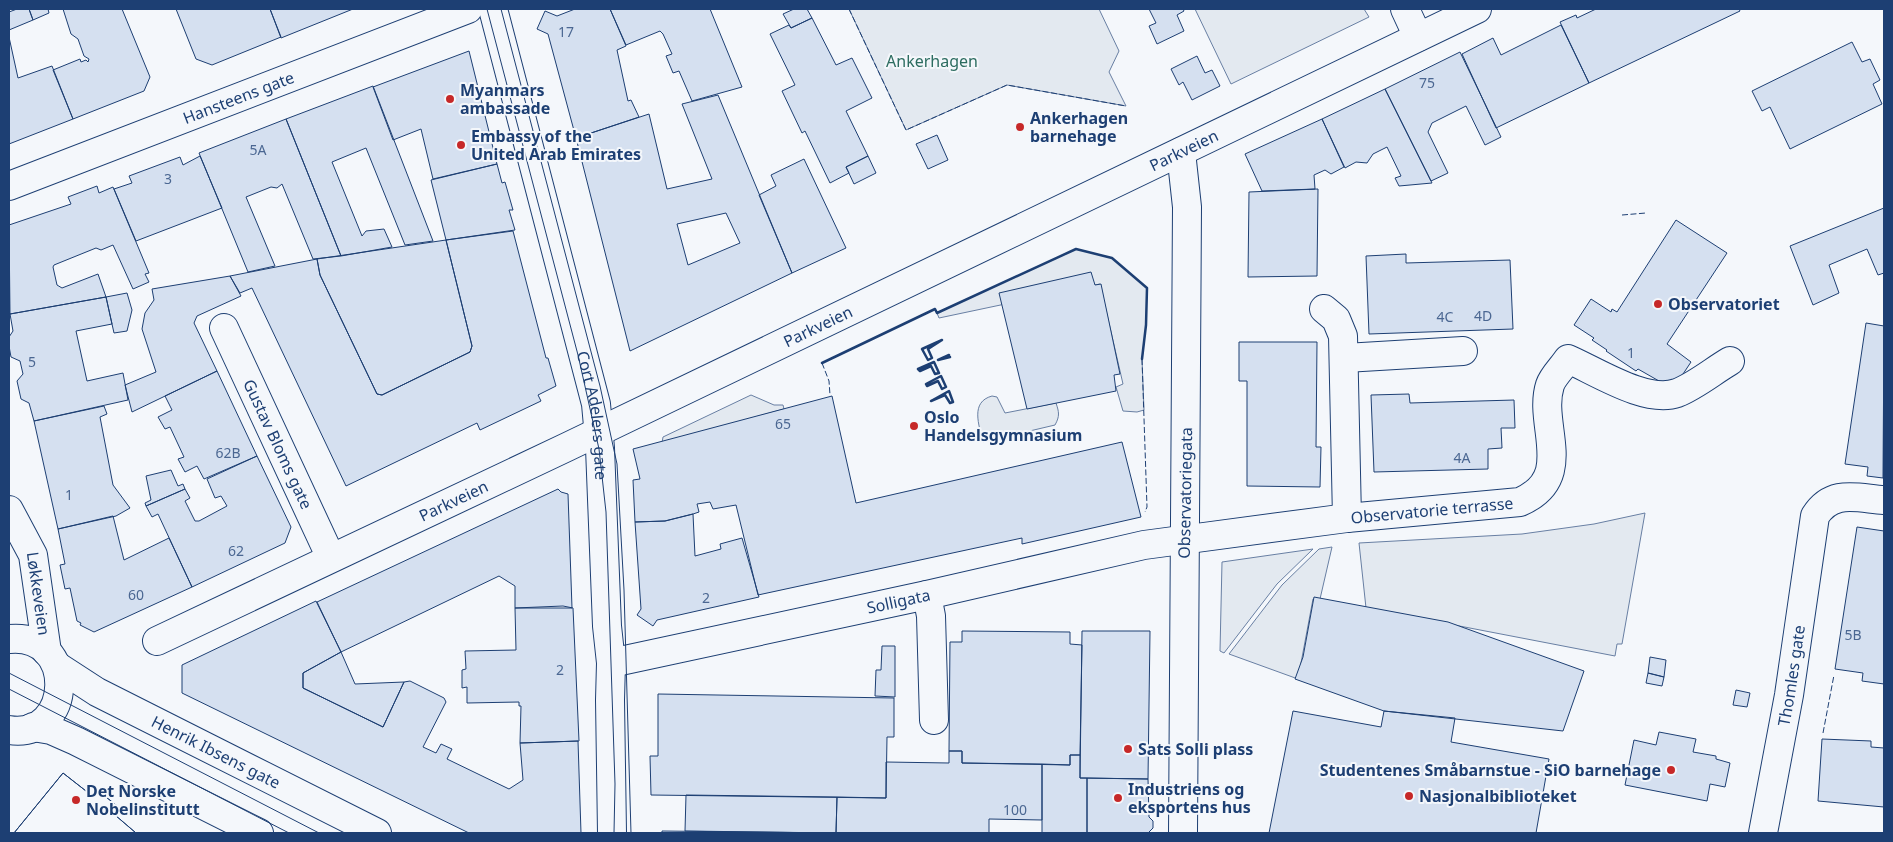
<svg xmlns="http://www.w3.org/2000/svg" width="1893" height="842" viewBox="0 0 1893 842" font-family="'Noto Sans',sans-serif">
	<rect width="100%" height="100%" fill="#f4f7fb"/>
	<!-- green -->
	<path fill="#e3e9f0" stroke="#687fa3" d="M849,9H1099L1119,51L1109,72L1126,106L1007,85L906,130Z
		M1195,9H1364L1369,17L1231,84Z
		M1076,249L1112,258L1147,288L1146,325L1142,359L1144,410L1137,412L1123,411L1116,387L1123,384L1100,284L939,318L937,313Z
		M751,395L774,405H783L784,409L662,443L663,437Z
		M992,396L997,397L1005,413L1056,403C1059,412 1060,416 1055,425L983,442C979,425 970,402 992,396Z
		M1645,513L1622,644H1617L1615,656L1366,608L1359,543L1522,534L1594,524Z
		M1332,547L1320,599H1313L1298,679L1229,654L1282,585L1319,549Z
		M1313,549L1277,584L1224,653L1220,651L1222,562Z"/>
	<!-- building -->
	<path fill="#d5e0f0" stroke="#1d3f73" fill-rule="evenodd" d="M17,9H29L33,20L9,30V12Z
		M29,9H48L49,13L33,20Z
		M63,9H122L150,77L144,91L73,119L53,70L80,59L81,62L86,60L88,62L89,59L84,56L78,39L71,34Z
		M176,9H270L281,37L212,65L196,59Z
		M270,9H353L281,38Z
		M575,9H610L626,46L617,50L628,101L631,100L639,117L576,138L548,34L537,29L545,11L557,16Z
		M610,9H710L742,87L692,101L679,71L673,73L666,56L672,54L663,34L660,31L626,45Z
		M794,9H807L812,18L791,28L783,14Z
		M1149,9H1183L1184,11L1177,15L1184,31L1157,44L1149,26L1156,23Z
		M1596,9H1739L1740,11L1589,83L1560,22L1576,15L1577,18Z
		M812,18L836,65L852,58L872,98L846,111L868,156L846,167L849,173L830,183L805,131L802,133L782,91L795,85L770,34L789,25L791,28Z
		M1561,25L1589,83L1496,128L1462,54L1493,38L1501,55Z
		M9,37L18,78L52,66L73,119L9,144Z
		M1852,42L1862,62L1870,59L1880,80L1873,84L1882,104L1790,149L1770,107L1762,111L1752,91Z
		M469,51L497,164L433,179L421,129L393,140L373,87Z
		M1460,52L1501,137L1485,145L1466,106L1432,123L1428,132L1448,173L1431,181L1385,89Z
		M1197,56L1205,73L1212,70L1220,86L1192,100L1183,82L1179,85L1171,69Z
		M373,86L433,241L405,245L366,148L332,162L362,236L366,231L384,229L392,247L341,256L286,119Z
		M1385,89L1432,183L1399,186L1395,178L1401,176L1387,147L1373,154L1367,163L1356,162L1345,168L1322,119Z
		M718,95L792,273L630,351L576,138L649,114L667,189L712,179L682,104ZM726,213L740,243L688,265L677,224Z
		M286,119L341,256L313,259L282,184L277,188L271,187L246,197L275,266L248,272L199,153Z
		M1322,119L1344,167L1331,174L1325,170L1314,175L1315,189L1262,191L1245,154Z
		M937,135L948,160L928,169L916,144Z
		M200,156L222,208L136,241L114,189L132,183L129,176L180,157L183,165Z
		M868,156L876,173L854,184L846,167Z
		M804,159L846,248L792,273L759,195L776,186L771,175Z
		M497,164L502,183L505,182L513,210H509L515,230L446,240L431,180Z
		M97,186L99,193L113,187L149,273L145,274L149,282L133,289L113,245L101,250L96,248L54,265L53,267L57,285L62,288L98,274L106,297L10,314L9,225L71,204L68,197Z
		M1318,189L1317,276L1248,277L1249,192Z
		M1884,208V273L1878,275L1867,249L1829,265L1839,293L1813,305L1790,246Z
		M1676,220L1727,253L1667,344L1691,362L1673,389L1638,369L1636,371L1606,351L1607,350L1592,340L1594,338L1574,325L1591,299L1611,312L1612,309L1617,312Z
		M513,231L546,358H548L556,386L538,395L541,401L480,430L477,423L346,486L252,288L240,293L230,276L317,259L320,275L377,394L382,395L470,352L472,346L446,240Z
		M446,240L472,346L470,352L382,395L377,394L320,275L317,259Z
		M1406,254V263L1510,260L1513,329L1369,334L1366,256Z
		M1091,272L1095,285L1101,284L1120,374L1114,375L1116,391L1027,409L999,293Z
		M230,276L241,296L197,316L194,323L217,371L132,412L125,385L156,372L142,329L145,313L154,300L152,289Z
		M127,293L132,310L127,331L114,333L106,297Z
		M106,297L112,324L76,331L87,381L123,373L128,400L34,421L29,403L21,399L17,381L23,374L20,361L11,357L9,346V337L13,331L10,314Z
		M1866,323L1884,326L1883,478L1867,476L1868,467L1845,464Z
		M1239,342H1317L1316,447H1321L1320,487L1247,486V381H1239Z
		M217,371L257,456L204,479L197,466L185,472L178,459L184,457L170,427L165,429L158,417L172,410L165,396Z
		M1409,394L1410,403L1514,400L1515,428H1501L1502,448L1488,449V469L1374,472L1371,395Z
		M832,396L856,503L1122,442L1141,517L1022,544V538L758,595L736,505L713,509L710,502L697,504L699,512L693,514L665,521L635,522L633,480L640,479L633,449Z
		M104,406L107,414L100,417L113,485L130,508L116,516L58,529L34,421Z
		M257,456L291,527L285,543L192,587L158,514L152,517L146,506L185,489L190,498L185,501L195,521H199L227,506L221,496L215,498L207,479Z
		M171,470L178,486L183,484L185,489L146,506L145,503L151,500L146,476Z
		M558,489L561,492L568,494L572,608H515V586L499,576L341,652L317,602Z
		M693,514L695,556L721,549L720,544L742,538L759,597L657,620L653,626L637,615L641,609L635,522L665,521Z
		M113,516L124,560L169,538L192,587L94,632L80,625L81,623L77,621L70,588L65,589L60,565L65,564L58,529Z
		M1857,527L1884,531V684L1862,681L1863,673L1835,669Z
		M1314,597L1448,622L1584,671L1563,731L1384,711L1295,679L1303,657Z
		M316,601L341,652L303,673V688L383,727L404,682L410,681L444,698L446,702L423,747L436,753L441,744L452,749L447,759L509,789L523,780L520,743L578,741L581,833H469L182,693V665Z
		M563,606L573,608L579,741L520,743L521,706H519V702L467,703V687L462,688V670L466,669L465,651L516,650L515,608Z
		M962,631L1070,632V644L1082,645L1080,755H1070V765L962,763V751H949L950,642H962Z
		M1082,631H1150L1148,779L1080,778Z
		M882,646H895V697L875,696L876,670H881Z
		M341,652L355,684L404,682L383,727L303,688V673Z
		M1650,657L1666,660L1664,677L1648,673Z
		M1648,673L1664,677L1662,686L1646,683Z
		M1736,690L1750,693L1747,707L1733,705Z
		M658,694L894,698V737H887L886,798L651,795L650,756H658Z
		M1293,711L1381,727L1384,711L1455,718L1451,742L1549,759L1536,833H1269Z
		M1659,732L1696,739L1693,752L1716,756V759L1730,763L1725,787L1710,784L1707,801L1625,785L1634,740L1656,745Z
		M1822,739L1871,741V747L1884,748V807L1818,801Z
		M949,751H962V763L1042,764V820L989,819V833H662V831L836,833L837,797L886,798V762L949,763Z
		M1070,755H1080V778H1087V833H1042V764L1070,765Z
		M63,773L86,791L91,785L121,809L115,815L136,833H14Z
		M63,773L86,791L91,785L121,809L115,815L136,833H14Z
		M1087,778L1148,779L1149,817L1153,821V828L1148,833H1087Z
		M686,795L837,797L836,833L685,831Z"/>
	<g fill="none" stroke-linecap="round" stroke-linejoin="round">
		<defs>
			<g id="minor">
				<path id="s1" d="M493,9L596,404L600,448L607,626L611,663L610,700L612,833"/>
				<path d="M1405,9L1418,37"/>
				<path d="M1181,152L1187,207L1183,833"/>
				<path id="s2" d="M9,186L468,9"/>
				<path d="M1324,309L1336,319L1343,336L1347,518"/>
				<path id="s3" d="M224,328L331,558"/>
				<path d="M1345,358L1463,351"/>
				<path id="s4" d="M9,510L33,555L47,652"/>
				<path d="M927,595L931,616L934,720"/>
				<path id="s5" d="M157,641L567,447L1477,9"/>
				<path id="s6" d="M611,663L927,595L1144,545L1347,518L1520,502C1577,477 1537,425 1550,385C1553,376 1563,367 1568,359C1596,371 1646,404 1677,393C1695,386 1713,371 1730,361"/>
				<path id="s7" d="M1763,833L1789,695L1815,516C1832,489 1856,498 1884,500"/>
			</g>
			<g id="major">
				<path d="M9,639C78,632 74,740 9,730"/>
				<path id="s8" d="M57,666L97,692L377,833"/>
				<path d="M33,727L51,730L76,741L259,833"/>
			</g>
		</defs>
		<!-- minor casing -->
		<use href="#minor" stroke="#1d3f73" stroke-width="30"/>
		<!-- major casing -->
		<use href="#major" stroke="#1d3f73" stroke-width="30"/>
		<!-- minor -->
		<use href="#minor" stroke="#f4f7fb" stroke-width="28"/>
		<!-- major -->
		<use href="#major" stroke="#f4f7fb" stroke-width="28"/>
		<!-- tram -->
		<path stroke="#1d3f73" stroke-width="1" d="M487,9L578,355L599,449L606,512L615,784L614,833
			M501,9L600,386L617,464L624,590L631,833
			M9,673L319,833
			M9,689L289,833"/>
		<!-- fence -->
		<path stroke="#1d3f73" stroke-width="1" stroke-dasharray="6 2.5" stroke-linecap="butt" d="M849,9L906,130L1007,85L1126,106
			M1622,215L1646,213
			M1142,359L1147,507L1145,512
			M822,363L829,381L830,395
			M1823,733L1834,675"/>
		<!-- wall -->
		<path stroke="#1d3f73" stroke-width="2.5" d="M942,340L928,349L932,358L928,360L922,349Z
			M949,355L938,360L950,357
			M934,362L939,373L935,374L931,366L920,371L918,369Z
			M822,363L935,309L937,313L1076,249L1112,258L1147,288L1146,325L1142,359
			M941,376L946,387L942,389L938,381L927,386L926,384Z
			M949,391L953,402L950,403L945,395L931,401Z"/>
	</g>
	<!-- markers -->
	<g fill="#c62828" stroke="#f4f7fb" stroke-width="2">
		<circle cx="450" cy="99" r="5"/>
		<circle cx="1020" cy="127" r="5"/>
		<circle cx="461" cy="145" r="5"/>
		<circle cx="1658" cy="304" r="5"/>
		<circle cx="914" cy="426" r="5"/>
		<circle cx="1128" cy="749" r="5"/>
		<circle cx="1671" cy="770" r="5"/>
		<circle cx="1409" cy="796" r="5"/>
		<circle cx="1118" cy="798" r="5"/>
		<circle cx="76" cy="800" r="5"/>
	</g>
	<g text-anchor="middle" stroke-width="4" stroke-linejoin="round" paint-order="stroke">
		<!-- number labels -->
		<g font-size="14" fill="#4b6792">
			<text x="566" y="37">17</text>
			<text x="1427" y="88">75</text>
			<text x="258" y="155">5A</text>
			<text x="168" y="184">3</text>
			<text x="1483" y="321">4D</text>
			<text x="1445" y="322">4C</text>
			<text x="1631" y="358">1</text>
			<text x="32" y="367">5</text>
			<text x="783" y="429">65</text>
			<text x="228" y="458">62B</text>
			<text x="1462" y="463">4A</text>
			<text x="69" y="500">1</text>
			<text x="236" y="556">62</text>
			<text x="136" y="600">60</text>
			<text x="706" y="603">2</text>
			<text x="1853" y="640">5B</text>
			<text x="560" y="675">2</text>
			<text x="1015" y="815">100</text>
		</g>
		<!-- park labels -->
		<g font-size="16" fill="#2c6c60" stroke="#f4f7fb">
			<text x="932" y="67">Ankerhagen</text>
		</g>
		<!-- poi labels -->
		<g font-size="16" font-weight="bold" fill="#1d3f73" stroke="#f4f7fb" text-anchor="start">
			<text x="460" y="96">Myanmars<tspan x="460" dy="18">ambassade</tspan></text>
			<text x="1030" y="124">Ankerhagen<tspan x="1030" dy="18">barnehage</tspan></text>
			<text x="471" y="142">Embassy of the<tspan x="471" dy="18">United Arab Emirates</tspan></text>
			<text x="1668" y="310">Observatoriet</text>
			<text x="924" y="423">Oslo<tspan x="924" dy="18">Handelsgymnasium</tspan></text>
			<text x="1138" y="755">Sats Solli plass</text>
			<text x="1661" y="776" text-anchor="end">Studentenes Småbarnstue - SiO barnehage</text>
			<text x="1128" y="795">Industriens og<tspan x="1128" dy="18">eksportens hus</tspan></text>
			<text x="86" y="797">Det Norske<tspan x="86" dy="18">Nobelinstitutt</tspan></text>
			<text x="1419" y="802">Nasjonalbiblioteket</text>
		</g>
		<!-- street labels -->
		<g font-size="16" fill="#1d3f73" stroke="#f4f7fb">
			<text dy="6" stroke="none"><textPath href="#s2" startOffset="246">Hansteens gate</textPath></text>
			<text dy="6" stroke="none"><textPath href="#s5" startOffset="1138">Parkveien</textPath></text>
			<text dy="6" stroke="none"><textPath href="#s5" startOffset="732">Parkveien</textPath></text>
			<text dy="6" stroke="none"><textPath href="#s1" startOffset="419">Cort Adelers gate</textPath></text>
			<text dy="6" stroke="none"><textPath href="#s3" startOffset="128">Gustav Bloms gate</textPath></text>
			<text transform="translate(1185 493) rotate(-89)" y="6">Observatoriegata</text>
			<text dy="6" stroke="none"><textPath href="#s5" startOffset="328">Parkveien</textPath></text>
			<text dy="6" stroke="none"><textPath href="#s6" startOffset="836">Observatorie terrasse</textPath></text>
			<text dy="6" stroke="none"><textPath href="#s4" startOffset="90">Løkkeveien</textPath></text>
			<text dy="6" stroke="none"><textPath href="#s6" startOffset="294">Solligata</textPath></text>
			<text dy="6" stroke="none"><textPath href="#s7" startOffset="160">Thomles gate</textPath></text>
			<text dy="6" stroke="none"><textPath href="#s8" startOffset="181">Henrik Ibsens gate</textPath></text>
		</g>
	</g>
	<!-- border -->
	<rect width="1893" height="842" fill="none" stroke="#1d3f73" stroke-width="20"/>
</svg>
